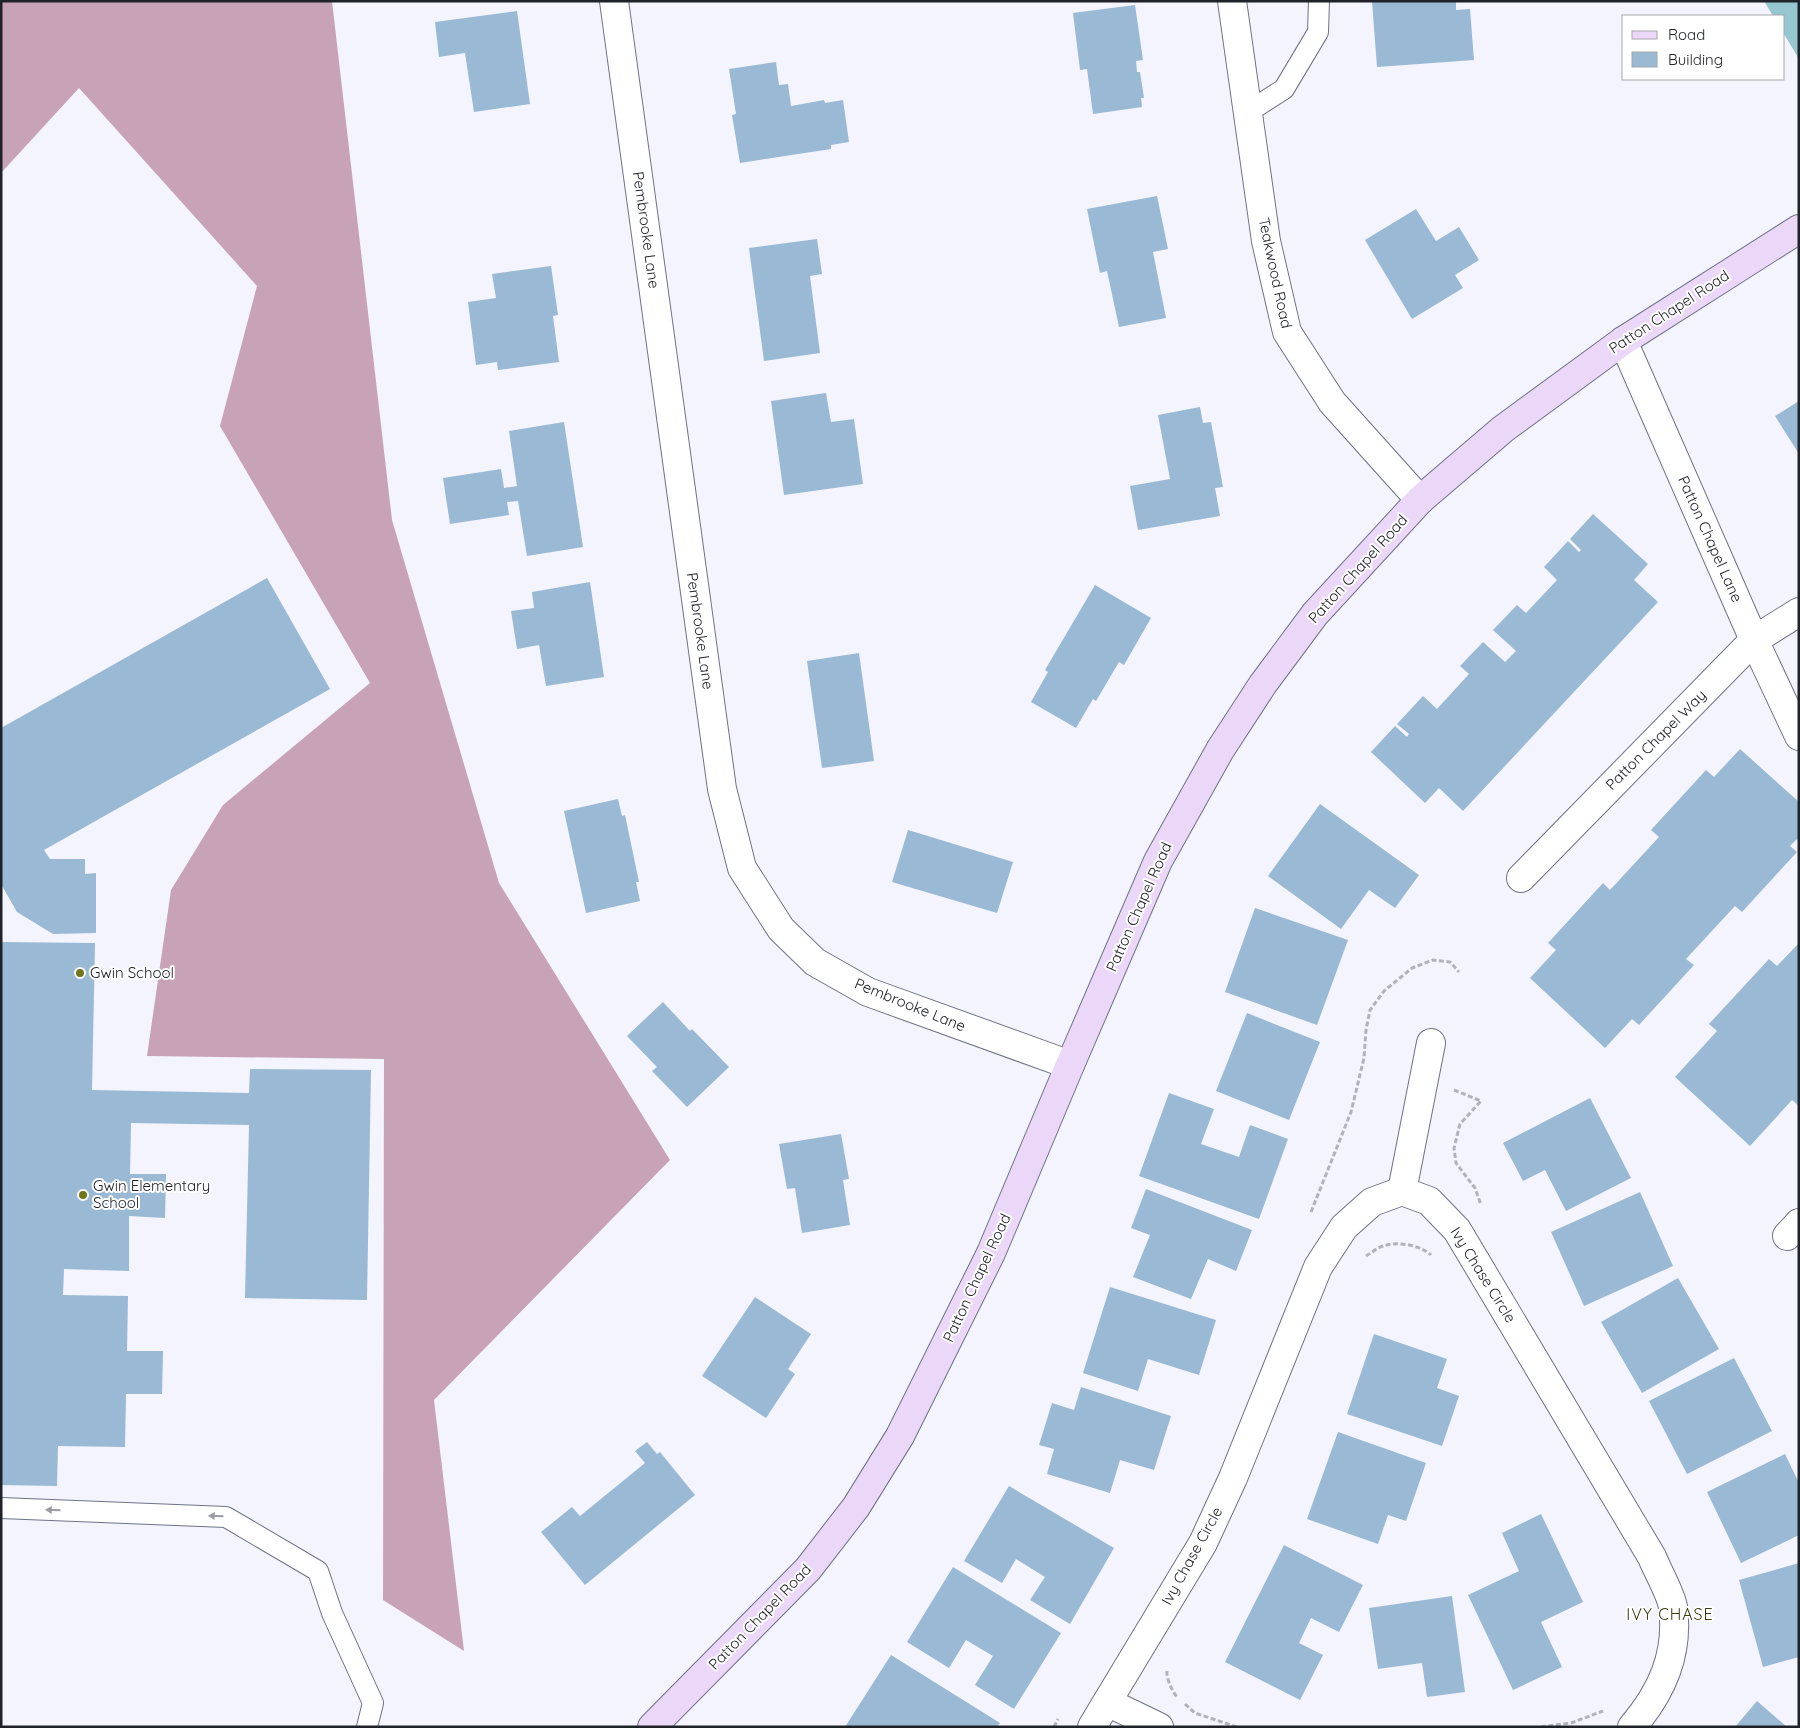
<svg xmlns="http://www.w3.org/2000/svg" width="1800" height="1728" viewBox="0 0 1800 1728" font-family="Quicksand,sans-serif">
	<rect width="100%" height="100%" fill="#f3f4fd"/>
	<!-- forest -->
	<path fill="#c8a3b8" d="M1,1H332L392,520L499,883L670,1160L434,1400L464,1651L383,1600L384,1059L147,1056L171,890L223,805L370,683L220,426L257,286L79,88L1,173Z"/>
	<!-- water -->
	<path fill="#96c7d0" d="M1764,1H1799V59L1784,34V16H1773Z"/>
	<!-- building -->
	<path fill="#99b9d4" d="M1372,1L1456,2V10L1470,9L1474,60L1377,67Z
		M1135,5L1143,60L1136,61L1137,72H1140L1144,98H1141L1142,107L1093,114L1087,69L1080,70L1073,13Z
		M517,11L530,104L474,112L465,53L439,57L435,22Z
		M776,62L779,85L788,84L791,106L824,100L825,103L843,100L849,142L831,145V149L740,163L732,115L736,114L729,69Z
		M1157,196L1168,249L1153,252L1166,318L1119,327L1107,271L1100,273L1087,209Z
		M1416,209L1436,241L1459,227L1479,260L1455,275L1463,288L1412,319L1365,240Z
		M817,239L822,274L810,276L820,353L764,361L749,248Z
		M551,266L558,315L553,316L559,362L498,370L497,362L476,365L468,302L496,298L492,274Z
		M826,393L831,422L854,419L863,484L784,495L771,401Z
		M1799,401V454L1775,416Z
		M1200,407L1203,423L1211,422L1223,487L1215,488L1220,516L1138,530L1130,486L1170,479L1158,415Z
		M564,422L583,547L527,556L518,501L507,502L509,515L450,524L443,478L501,469L504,488L517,486L509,431Z
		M1593,514L1648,564L1634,580L1658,602L1463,811L1439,788L1425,803L1371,752L1395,726L1407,737L1409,734L1397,724L1423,696L1437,709L1469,674L1460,666L1483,642L1505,662L1516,651L1493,630L1517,605L1526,613L1557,580L1544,567L1568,541L1579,552L1581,550L1570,539Z
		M267,578L330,689L44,850L50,859H85V874L96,873V933L53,934L17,912L1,884V728Z
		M590,582L604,677L546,686L539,645L517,649L511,611L534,608L532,592Z
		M1095,585L1151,618L1124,665L1119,662L1096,701L1093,699L1076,728L1031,702L1048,672L1045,670Z
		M859,653L874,761L822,768L807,661Z
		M1740,749L1799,802V837L1790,846L1797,852L1742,912L1735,906L1686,959L1694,965L1639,1025L1632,1019L1605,1048L1530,978L1556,950L1548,943L1603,883L1610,890L1659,837L1651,830L1706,770L1714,777Z
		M618,799L622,816L625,815L639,882H636L640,901L586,913L564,811Z
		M1320,804L1419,875L1395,908L1369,890L1341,929L1268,876Z
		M908,830L1013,862L997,913L892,882Z
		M1255,908L1348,940L1317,1025L1225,992Z
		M1,942L95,943L92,1090L249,1093L250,1069L371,1070L367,1300L245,1298L249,1125L131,1123L130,1174H166L165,1218L129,1216V1271L64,1269L63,1295L128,1296L127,1351H163L162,1394H126L125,1447L58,1446L57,1486L1,1485Z
		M1799,943V1106L1792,1100L1750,1146L1675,1077L1717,1031L1709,1024L1769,959L1777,966Z
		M663,1002L690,1031L692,1029L729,1067L687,1107L652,1071L657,1067L627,1036Z
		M1247,1013L1320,1042L1289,1120L1216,1091Z
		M1169,1093L1214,1109L1201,1144L1239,1157L1250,1125L1288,1139L1259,1219L1139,1176Z
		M1590,1098L1631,1178L1566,1211L1545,1170L1523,1181L1503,1143Z
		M841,1134L849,1179L843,1180L850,1225L802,1233L795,1188L787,1189L779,1144Z
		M1146,1189L1252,1230L1236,1271L1208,1259L1191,1299L1133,1277L1150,1235L1131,1228Z
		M1640,1192L1673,1266L1584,1306L1551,1232Z
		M1678,1278L1719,1349L1642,1393L1601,1322Z
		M1110,1287L1216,1320L1199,1375L1148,1359L1138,1391L1083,1373Z
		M755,1297L811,1334L788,1369L795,1374L766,1418L702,1376Z
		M1374,1334L1447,1359L1437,1388L1459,1396L1442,1446L1347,1414Z
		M1734,1358L1772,1431L1687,1474L1649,1401Z
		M1081,1387L1171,1416L1154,1470L1120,1460L1110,1493L1047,1474L1054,1449L1039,1445L1052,1403L1074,1410Z
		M1338,1432L1426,1463L1406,1521L1388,1515L1378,1544L1307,1519Z
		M647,1442L657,1454L660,1452L695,1495L585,1585L541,1532L572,1507L580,1516L645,1463L635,1451Z
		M1785,1454L1799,1483V1535L1741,1563L1707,1492Z
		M1009,1486L1114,1548L1070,1624L1030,1600L1045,1577L1016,1559L1002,1583L964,1561Z
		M1541,1514L1583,1602L1541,1622L1562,1667L1513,1690L1468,1595L1519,1571L1502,1533Z
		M1284,1545L1363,1585L1339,1632L1311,1618L1299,1643L1323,1655L1300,1700L1225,1662Z
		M1799,1563V1657L1763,1667L1739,1580Z
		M953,1567L1061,1633L1014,1709L975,1685L993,1656L966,1640L949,1668L907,1642Z
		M1452,1596L1465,1692L1427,1697L1422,1663L1378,1669L1369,1608Z
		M891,1655L1000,1723L997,1727H845Z
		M1757,1701L1787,1727H1735Z"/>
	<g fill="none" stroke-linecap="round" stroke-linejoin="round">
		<defs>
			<path id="lane" d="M1248,112L1284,89L1318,32L1319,1
				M1,1508L226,1517L318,1571L332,1613L373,1703L367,1727"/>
			<path id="street" d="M614,1L722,789L742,868L781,929L815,962L868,992L1070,1065
				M1232,1L1266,241L1287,332L1332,402L1420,500
				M1623,341L1754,640L1799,736
				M1521,878L1754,640L1799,612
				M1402,1191L1431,1043
				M1787,1236L1799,1223
				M1092,1727L1107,1702
				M1159,1727L1107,1702L1203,1543L1233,1478L1318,1267L1344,1227L1372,1202L1402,1191L1429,1201L1457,1230L1652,1557C1657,1570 1671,1594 1673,1607C1679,1654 1662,1692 1632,1727"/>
			<path id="secondary" d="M652,1727L808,1569L856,1507L900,1436L991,1253L1070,1065L1158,861L1220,750L1263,684L1315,614L1420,500L1503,429L1623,341L1799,229"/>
		</defs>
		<!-- lane casing -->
		<use href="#lane" stroke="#6f7286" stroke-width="22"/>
		<!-- street casing -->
		<use href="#street" stroke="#6f7286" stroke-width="30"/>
		<!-- secondary casing -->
		<use href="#secondary" stroke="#6f7286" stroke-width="30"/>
		<!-- path -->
		<path stroke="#b1b3bb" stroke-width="3" stroke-dasharray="5 2.5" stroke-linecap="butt" d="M1454,1090L1481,1101L1460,1124L1454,1148L1456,1163L1475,1188L1481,1205
			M1311,1212L1351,1112L1364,1058L1366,1030L1370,1010L1384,991L1412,968L1433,960L1450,962L1459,972
			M1366,1256C1371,1253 1377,1248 1383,1246C1398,1241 1420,1245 1431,1255
			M1167,1671C1166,1678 1172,1691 1177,1697
			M1185,1704L1195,1713L1237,1727
			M1054,1727L1058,1719
			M1541,1727L1571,1723L1603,1711"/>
		<!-- lane -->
		<use href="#lane" stroke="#fff" stroke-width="20"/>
		<!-- street -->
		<use href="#street" stroke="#fff" stroke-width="28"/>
		<!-- secondary -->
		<use href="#secondary" stroke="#ebd8f8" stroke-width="28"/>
	</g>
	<!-- one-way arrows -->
	<defs><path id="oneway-solid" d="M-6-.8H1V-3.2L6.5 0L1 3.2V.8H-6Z" transform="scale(1.25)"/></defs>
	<g fill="#9b9c9f">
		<use href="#oneway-solid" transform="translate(53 1510) rotate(-178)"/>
		<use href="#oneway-solid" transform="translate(216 1516) rotate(-178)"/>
	</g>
	<!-- markers -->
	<g fill="#71751d" stroke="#fff" stroke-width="2">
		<circle cx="80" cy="973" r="5"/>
		<circle cx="83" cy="1195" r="5"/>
	</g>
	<g text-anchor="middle" stroke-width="4" stroke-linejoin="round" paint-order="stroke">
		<!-- street labels -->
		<g font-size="15" fill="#202229" stroke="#fff">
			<text transform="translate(646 230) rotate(82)" y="5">Pembrooke Lane</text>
			<text transform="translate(1275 273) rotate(78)" y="5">Teakwood Road</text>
			<text transform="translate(1669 312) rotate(-33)" y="5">Patton Chapel Road</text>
			<text transform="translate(1710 539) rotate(66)" y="5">Patton Chapel Lane</text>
			<text transform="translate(1358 569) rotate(-48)" y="5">Patton Chapel Road</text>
			<text transform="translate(700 631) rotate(82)" y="5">Pembrooke Lane</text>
			<text transform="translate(1656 740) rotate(-45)" y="5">Patton Chapel Way</text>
			<text transform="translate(1139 907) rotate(-66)" y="5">Patton Chapel Road</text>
			<text transform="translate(910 1005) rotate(22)" y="5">Pembrooke Lane</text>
			<text transform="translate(1483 1275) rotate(58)" y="5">Ivy Chase Circle</text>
			<text transform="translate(977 1278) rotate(-65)" y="5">Patton Chapel Road</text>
			<text transform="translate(1192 1556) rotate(-61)" y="5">Ivy Chase Circle</text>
			<text transform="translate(760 1617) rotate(-46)" y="5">Patton Chapel Road</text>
		</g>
		<!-- poi labels -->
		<g font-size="15" fill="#202229" stroke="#fff" text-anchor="start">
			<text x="90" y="978">Gwin School</text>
			<text x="93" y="1191">Gwin Elementary<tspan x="93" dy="17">School</tspan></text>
		</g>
		<!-- neighbourhood labels -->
		<g font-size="16" letter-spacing="1" fill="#393b13" stroke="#fff">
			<text x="1670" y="1620">IVY CHASE</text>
		</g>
	</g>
	<!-- border -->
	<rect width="1800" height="1728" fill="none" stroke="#202229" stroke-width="5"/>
	<!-- legend -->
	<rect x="1622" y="15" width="162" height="65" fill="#ffffff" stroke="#a6a7a9"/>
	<rect x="1632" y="31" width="25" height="8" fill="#ebd8f8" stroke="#a6a7a9"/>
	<text x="1668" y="40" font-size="15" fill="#202229">Road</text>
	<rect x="1632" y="52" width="25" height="15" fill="#99b9d4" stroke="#a6a7a9"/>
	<text x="1668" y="65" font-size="15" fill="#202229">Building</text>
</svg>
